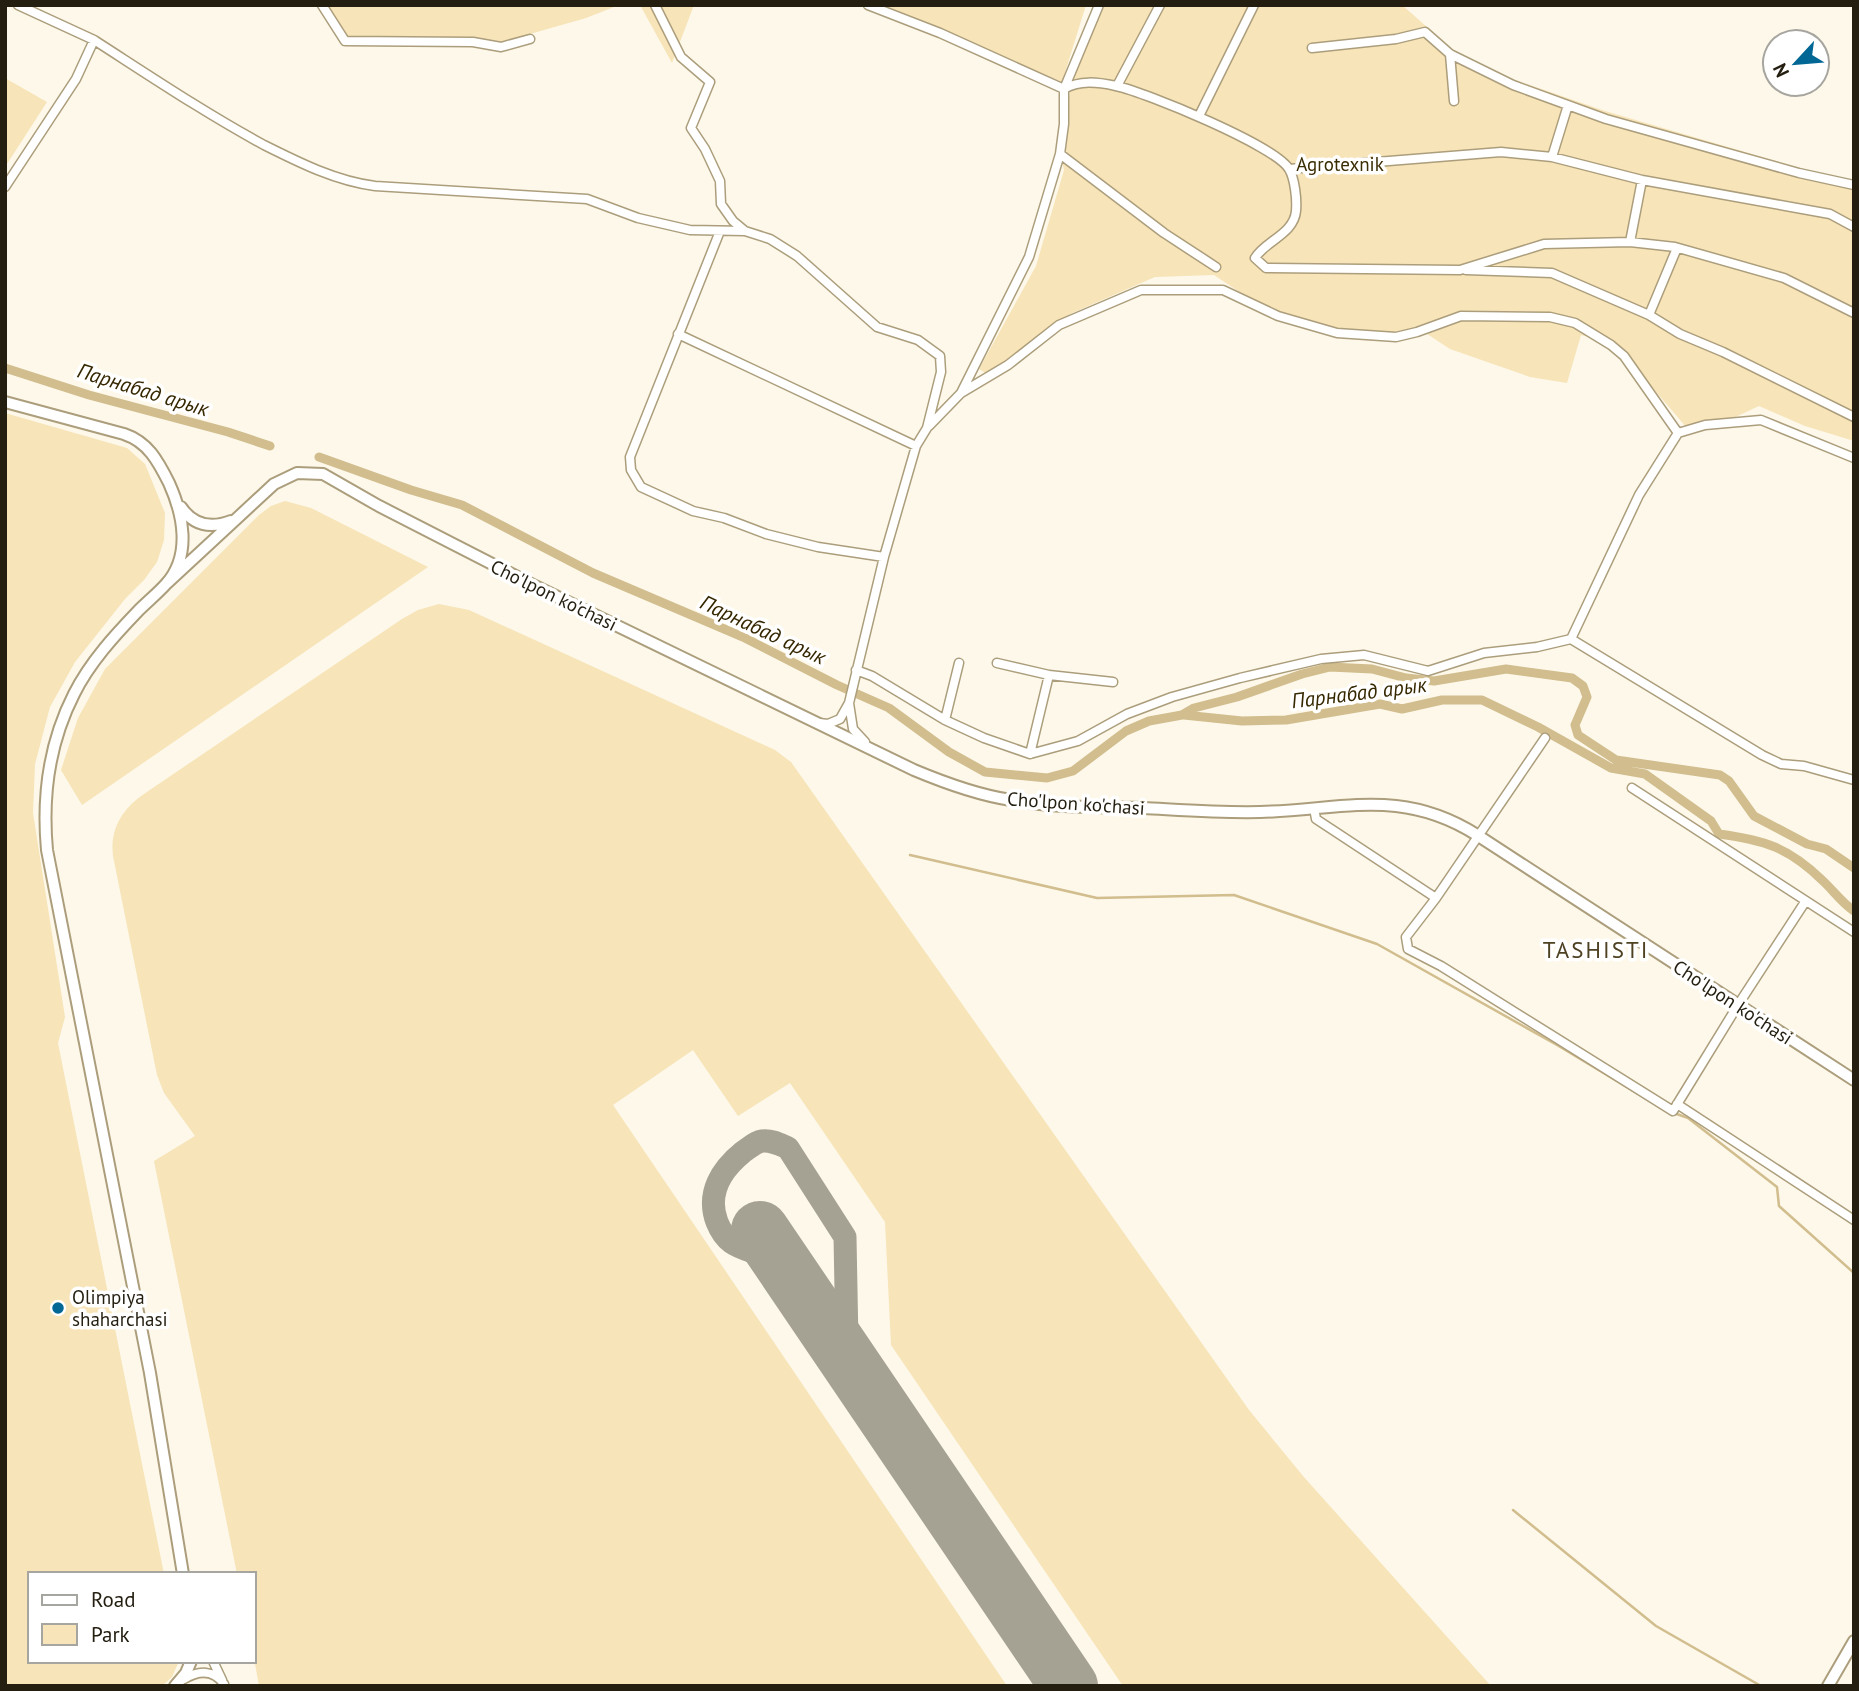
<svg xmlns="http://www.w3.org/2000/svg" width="1859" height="1691" viewBox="0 0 1859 1691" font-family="'PT Sans',sans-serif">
	<rect width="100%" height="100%" fill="#fdf8e9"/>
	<!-- green -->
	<path fill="#f7e4b8" d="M327,5H619L586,18L488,46L347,38Z
		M640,5H694L672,63Z
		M879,5H1086L1062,82Z
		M1105,5H1402L1469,64L1605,111L1854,184V441L1805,426L1759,406L1729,420L1687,428L1615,344L1581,335L1567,383L1530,377L1450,349L1418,328L1385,333L1339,329L1289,316L1244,295L1214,275L1155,277L1072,313L987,374L979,369L1036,266L1064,170L1060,151L1073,75Z
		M5,78L47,102L5,167Z
		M5,413L127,448L145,464L165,513L164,540L157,562L144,580L125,599L75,662L50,707L35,764L33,813L65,1017L58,1043L164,1574H30V1661H179L172,1677L162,1686H5Z
		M285,501L311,508L428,567L82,805L61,770L78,718L105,669L259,515L271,506Z
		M439,604L469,610L775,750L791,762L1249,1410L1303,1476L1491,1686H1123L891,1345L885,1222L790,1083L738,1116L693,1050L613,1105L1007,1686H259L254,1658V1574H237L154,1161L195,1136L164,1093L157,1075L113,856C110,830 121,811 141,796L402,619L418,610Z"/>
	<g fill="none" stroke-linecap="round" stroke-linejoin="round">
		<!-- stream -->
		<path stroke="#d1bd8d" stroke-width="2.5" d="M910,855L1097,898L1234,895L1377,944L1557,1045L1665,1110
			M1674,1113L1688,1118L1777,1187L1779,1206L1854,1273
			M1513,1510L1656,1626L1761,1686"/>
		<!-- canal -->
		<path stroke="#d1bd8d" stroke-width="9" d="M5,368L89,395L228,432L270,446
			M319,457L411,490L462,505L593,573L743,637L837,685L889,708L949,752L985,772L1047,778L1073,771L1126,731L1149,721L1182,715L1194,708L1237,697L1302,674L1330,667L1372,669L1406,678L1434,681L1506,669L1572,678L1583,686L1587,697L1575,725L1578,735L1616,760L1720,775L1729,781L1754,816L1807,844L1826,849L1854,868
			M1184,715L1242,721L1286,720L1380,704L1402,709L1442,700H1482L1538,727L1611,768L1645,774L1711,821L1719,834C1764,840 1788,847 1822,880C1833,890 1841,902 1854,911"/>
		<!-- taxiway -->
		<path stroke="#a6a293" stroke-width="23" d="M789,1273C781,1266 773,1259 762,1255C741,1247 727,1247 717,1222C706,1193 722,1169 743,1152C749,1148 755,1142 762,1141C772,1140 779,1144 788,1148L845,1237L847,1343L849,1354L855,1370"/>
		<!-- runway -->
		<path stroke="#a6a293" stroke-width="58" d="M760,1230L1069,1686"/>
		<defs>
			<path id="minor" d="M322,5L345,41L473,42L501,47L530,39
				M655,5L681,57L710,82L691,128L705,149L720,181L721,204L733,221L745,231
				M868,5L940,33L1064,89C1080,80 1097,82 1116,86C1145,92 1276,146 1289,169C1295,179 1297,200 1296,211C1294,234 1265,241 1255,258L1266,268L1460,270L1544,244L1630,242L1675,247L1784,278L1854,313
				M94,40C150,76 205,113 264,145C300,163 336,181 375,186L587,199L638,218L690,230L745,231L770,239L797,256L877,327L918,340L940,356L941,372L927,428L916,446L884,557L849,703
				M1312,48L1396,39L1425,32L1450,54L1513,85L1606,119L1799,173L1854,185
				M1450,54L1454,101
				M1117,86L1160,5
				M1199,116L1254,5
				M1060,154L1164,233L1216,267
				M1552,157L1568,105
				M1289,169L1501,152L1552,157L1642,180L1830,214L1854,227
				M5,187L76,79L94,40L18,5
				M720,231L630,457L631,470L641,487L693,511L724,518L766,534L818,547L884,557
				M1630,242L1642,180
				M1466,270L1552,273L1649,315L1680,334L1723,352L1854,417
				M1649,315L1677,248
				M678,334L916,446
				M961,393L1008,365L1059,325L1141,290H1223L1278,316L1337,333L1396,337L1417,332L1461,316L1550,317L1575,323L1611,345L1624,356L1678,433
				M929,426L961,393L1029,257L1060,154L1064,124V89L1099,5
				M1571,639L1639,495L1678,433L1705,425L1761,420L1854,458
				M997,663L1049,675L1113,682
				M856,670L872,676L945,720L984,738L1030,754L1078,741L1127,714L1172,697L1240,678L1321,659L1364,655L1428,671L1484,653L1537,647L1571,639L1762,755L1781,764L1804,766L1854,780
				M945,720L959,663
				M819,723L828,724L840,719L849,703L853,729L865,742
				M1545,738L1436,898L1406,937L1408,949L1441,966L1673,1111L1738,1005L1805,902
				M1030,754L1049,675
				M1632,788L1854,932
				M1314,808L1316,819L1436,898
				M1677,1104L1854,1220
				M213,1661L222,1680
				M184,1679C199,1670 214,1670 224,1684"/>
			<path id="secondary" d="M5,402L124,434C148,442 158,461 169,483C183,514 192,555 166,584C158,593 148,601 139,610C115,635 90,662 74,694C49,743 42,796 47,850L150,1373L183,1574
				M181,507C193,525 210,529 231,521
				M167,583L274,484L297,473L323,474L379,506L533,585L914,770C945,783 977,795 1011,800C1054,808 1099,807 1143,808C1182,810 1221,813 1260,812C1343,810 1401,787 1477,835L1854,1080
				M175,1686L186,1673L191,1661
				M1828,1686L1854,1641"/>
		</defs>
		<!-- minor casing -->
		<use href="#minor" stroke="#ac9e7c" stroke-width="11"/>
		<!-- secondary casing -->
		<use href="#secondary" stroke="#ac9e7c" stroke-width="14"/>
		<!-- minor -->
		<use href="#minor" stroke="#fff" stroke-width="8"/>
		<!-- secondary -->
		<use href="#secondary" stroke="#fff" stroke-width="10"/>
	</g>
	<!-- markers -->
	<circle fill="#036796" stroke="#fff" stroke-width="2.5" cx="58" cy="1308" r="7"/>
	<g text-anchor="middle" stroke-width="7" stroke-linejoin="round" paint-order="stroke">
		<!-- park labels -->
		<g font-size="19" fill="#3a2c03" stroke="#fff">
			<text x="1340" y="171">Agrotexnik</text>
		</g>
		<!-- street labels -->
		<g font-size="19" fill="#231e10" stroke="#fff">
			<text transform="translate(554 595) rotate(26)" y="7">Cho'lpon ko'chasi</text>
			<text transform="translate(1076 803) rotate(4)" y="7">Cho'lpon ko'chasi</text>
			<text transform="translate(1733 1002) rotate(33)" y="7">Cho'lpon ko'chasi</text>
		</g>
		<!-- poi labels -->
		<g font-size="19" fill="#231e10" stroke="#fff" text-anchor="start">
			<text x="72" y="1304">Olimpiya<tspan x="72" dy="22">shaharchasi</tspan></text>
		</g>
		<!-- water labels -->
		<g font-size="21" font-style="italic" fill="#352700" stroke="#fff">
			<text transform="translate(143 390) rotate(17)" y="7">Парнабад арык</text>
			<text transform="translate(763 630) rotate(25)" y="7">Парнабад арык</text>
			<text transform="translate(1359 693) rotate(-7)" y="7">Парнабад арык</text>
		</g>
		<!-- quarter labels -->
		<g font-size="23" letter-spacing="2" fill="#4e4223" stroke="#fff">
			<text x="1596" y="958">TASHISTI</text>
		</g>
	</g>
	<!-- border -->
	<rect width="1859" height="1691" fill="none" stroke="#231e10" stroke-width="14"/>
	<!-- legend -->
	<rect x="28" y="1572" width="228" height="91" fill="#ffffff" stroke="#a7a59f" stroke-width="2"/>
	<rect x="42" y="1595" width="35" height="10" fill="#ffffff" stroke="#a7a59f" stroke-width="2"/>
	<text x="91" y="1607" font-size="21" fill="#231e10">Road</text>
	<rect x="42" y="1624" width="35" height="21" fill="#f7e4b8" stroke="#a7a59f" stroke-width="2"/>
	<text x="91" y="1642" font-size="21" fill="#231e10">Park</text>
	<!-- north arrow -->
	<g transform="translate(1796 63) rotate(244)"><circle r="33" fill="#ffffff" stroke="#a7a59f" stroke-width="2"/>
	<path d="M0-5L12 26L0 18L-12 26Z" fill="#036796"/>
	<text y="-10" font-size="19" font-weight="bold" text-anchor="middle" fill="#231e10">N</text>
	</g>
</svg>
